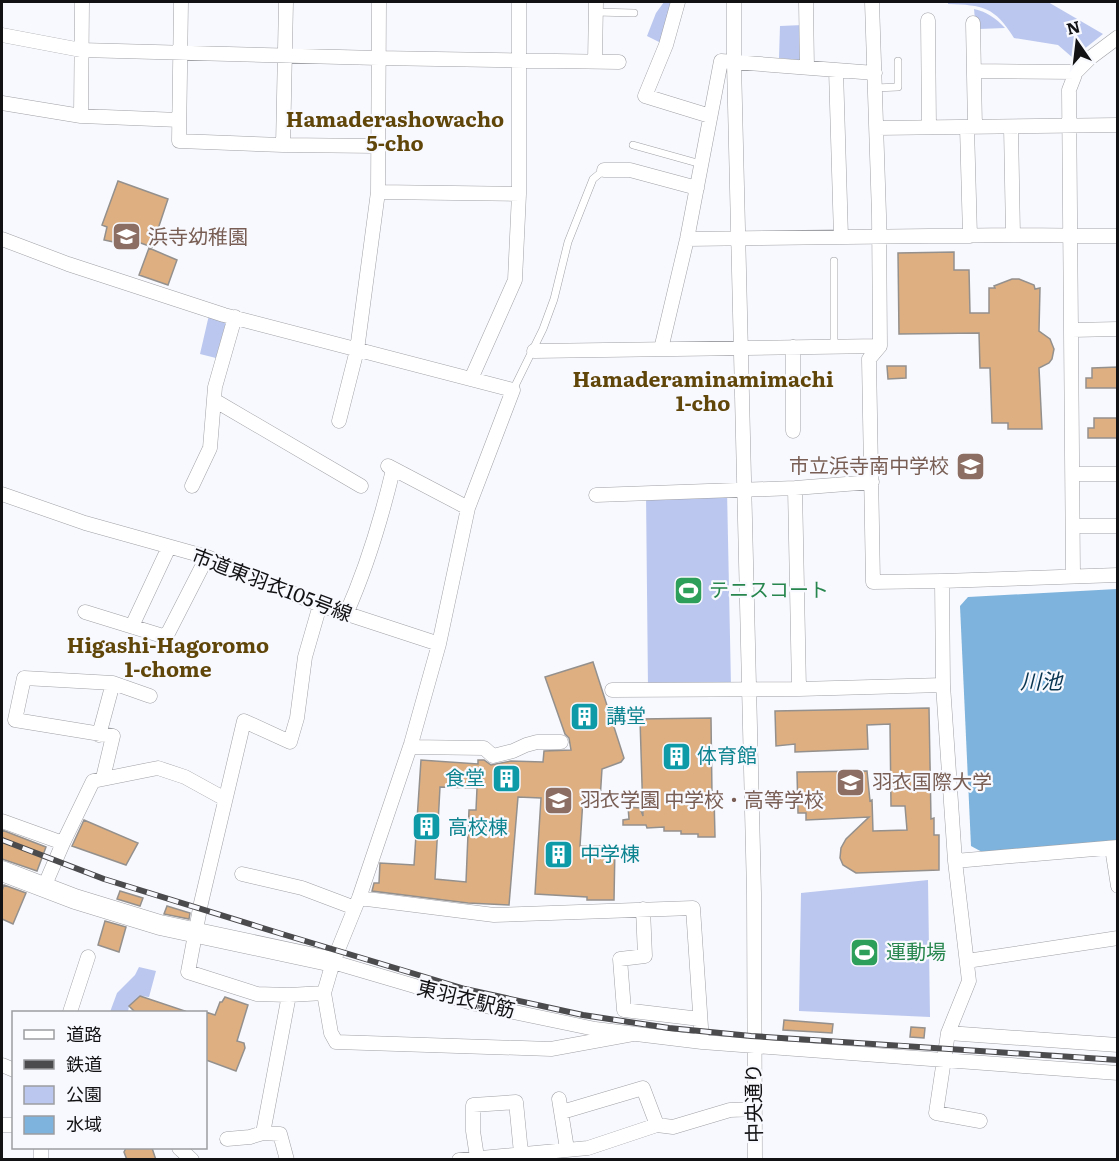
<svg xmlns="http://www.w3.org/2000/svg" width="1119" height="1161" viewBox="0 0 1119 1161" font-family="Literata,'Noto Sans JP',serif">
	<rect width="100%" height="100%" fill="#f8f9fe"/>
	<!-- green -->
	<path fill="#bbc7ee" d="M664,2H672L661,43L647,36L656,13Z
		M948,2H1048L1103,34L1073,58L1058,45L1014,38C995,7 983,5 948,4Z
		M974,9C987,12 996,18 1005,28L979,29L975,20Z
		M803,25V58L799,60L779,58L780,26Z
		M209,315L227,319L216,358L200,354Z
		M727,490L731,686L648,688L646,493Z
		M928,880L930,1017L799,1011L801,893Z
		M139,967L156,971L149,997L140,996L129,1006L128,1012H110L117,993L135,975Z"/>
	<!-- water -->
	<path fill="#7db3dc" d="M1117,589V840L984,853L971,846L960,606L968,597Z"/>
	<!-- building -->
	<path fill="#deaf80" stroke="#94908d" stroke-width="1.5" fill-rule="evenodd" d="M118,181L168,199L152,247L135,241L137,237L117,230L114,242L104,240L107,227L102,225Z
		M149,248L177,260L168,285L139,275Z
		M954,252V270H969L970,313H989V288H995L994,286L1012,279H1019L1034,285L1035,289L1040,288L1039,331L1050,339L1054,349L1052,359L1049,363L1039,368L1042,429H1008V423H992L990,368H980L979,333L899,334L898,253Z
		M887,366H906V378L888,379Z
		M1118,367V388H1086V378H1092V368Z
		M1094,418H1118V438H1088V428H1094Z
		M593,662L624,758L621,762L602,769L600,800L583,799L580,846H615L614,900H587V897L535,894L541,798L518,797L509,905L468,903L372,891L374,883H379L380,863L414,865L421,760L478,764V760H484L491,765L511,761L543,762L544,751L571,750L569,738L565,734L545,677ZM440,787L477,788L476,810H469L466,882L435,879Z
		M929,708L931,819L934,818V835H939V870L856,873L843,865L840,858L841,848L846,839L869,817L806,820V813H798L797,772L867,771L870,801L872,800L873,831L907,830L905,806H891L890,724L867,725L868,749L795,752V744L776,746L775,711Z
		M711,718L712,795H714L715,837H698V834H681V831H664V827L647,828L646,825H623V820L629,819L628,807L640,808L643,816L640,719Z
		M84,820L138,843L126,865L72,846Z
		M2,830L46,847L37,871L2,859Z
		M4,885L26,893L13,924L2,919V891Z
		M120,891L143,898L140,906L117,899Z
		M167,906L190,913L189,919L164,914Z
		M105,921L126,927L119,952L98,945Z
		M140,996L185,1011L184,1012H135L129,1006Z
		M225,997L248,1005L237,1041L244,1043L245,1048L236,1071L206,1060V1012L215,1015L220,1002H222Z
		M784,1020L833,1024L832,1033L783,1030Z
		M911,1027L925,1028L924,1038L910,1037Z
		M126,1148H152L156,1160H127L124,1152Z"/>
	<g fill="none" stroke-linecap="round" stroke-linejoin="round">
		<defs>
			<path id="lane" d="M596,12L634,13
				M875,88L898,87V61
				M633,145L701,164
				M834,346V261
				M513,390L543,329L554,299L568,242L593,179L604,170"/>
			<path id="street" d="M181,2L179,141L283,145L378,146
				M678,2L666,45L645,96L710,116
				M734,2V63L754,893L755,1160
				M806,2L807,68
				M872,2L879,215L880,346L869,359L873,582L942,581L1118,575
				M928,20L929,127
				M973,23L975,127
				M2,35L81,50L378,58L619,62
				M595,62L596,2
				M836,70L841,237
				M974,71L1076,72
				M2,103L81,116L179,120
				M81,116L82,2
				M967,127L970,236
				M1011,127L1013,235
				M877,128L1118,125
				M283,145L286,2
				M604,170H630L697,188
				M378,192L519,194
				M2,239L68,264L224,315L513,390L468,508L439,644L411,744L359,898L333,962L324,993L331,1033L336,1042L551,1049L633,1034
				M687,239L1013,235L1118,236
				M1072,330L1118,329
				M793,347V431
				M661,349L687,239L721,61L875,73
				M534,351L880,346
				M471,379L515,280L519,194V2
				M214,400L361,486
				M339,421L357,350L378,192L379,2
				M388,466L468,508
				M1073,474H1118
				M192,486L210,448L215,387L235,317
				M795,488L799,689
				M2,494L85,523L207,557L320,605L439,644
				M596,495L795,488L872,482
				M1073,526H1118
				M1073,575L1069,90L1076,72L1090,58L1118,37
				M942,581L943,685L955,861L969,981L948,1033L936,1113L980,1121
				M85,612L166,637L207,557
				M346,614C367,567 381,520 393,470
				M132,626L169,547
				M612,690L799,689L943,685
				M99,735L113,683
				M410,747L484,748L493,756L513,751L526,745L537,742H561
				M103,778L113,736L15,720L24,678L113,683L150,696
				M2,821L63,843L93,781L158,768L185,777L225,799
				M1112,848L1118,886
				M955,861L1118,847
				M242,874L302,888L355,908
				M44,887L63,843
				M359,898L494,915L693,908L702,1042
				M643,909L645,956L620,959L624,1010L700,1019
				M967,961L1118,938
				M333,962L476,1004L595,1029L702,1042L1118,1073
				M289,995L257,994L188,972L201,903L244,721L290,742L297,718L305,657L320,605
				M70,1012L88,957
				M948,1033L1118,1045
				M2,1065L14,1070
				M559,1099L567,1149
				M562,1112L643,1088L657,1125
				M2,1125H14
				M227,1139L250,1137L263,1133
				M179,1148L192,1160
				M477,1157L473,1131V1105L516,1102L521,1153
				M41,1160V1148
				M287,1160L280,1134L263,1133L289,995L324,993
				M459,1160L588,1148L657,1125L673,1127L730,1110L755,1109"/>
			<path id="secondary" d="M2,871L75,899L160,925L333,962"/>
		</defs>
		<!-- lane casing -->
		<use href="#lane" stroke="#a0a1a6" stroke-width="8"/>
		<!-- street casing -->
		<use href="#street" stroke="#a0a1a6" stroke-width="15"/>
		<!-- secondary casing -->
		<use href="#secondary" stroke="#a0a1a6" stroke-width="21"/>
		<!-- lane -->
		<use href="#lane" stroke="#fff" stroke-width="7"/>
		<!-- street -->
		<use href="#street" stroke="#fff" stroke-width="14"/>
		<!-- secondary -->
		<use href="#secondary" stroke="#fff" stroke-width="20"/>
		<defs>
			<path id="rail" d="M2,840L104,879L282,934L465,989L583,1015L669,1028L751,1036L1118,1060"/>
		</defs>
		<!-- rail casing -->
		<use href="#rail" stroke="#4b4b4e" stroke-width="6"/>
		<!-- rail -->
		<use href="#rail" stroke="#f8f9fe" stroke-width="4" stroke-dasharray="11" stroke-linecap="butt"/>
	</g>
	<!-- icons -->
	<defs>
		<symbol id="school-square" viewBox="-11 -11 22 22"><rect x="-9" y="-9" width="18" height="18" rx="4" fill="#8d6e63" stroke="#f8f9fe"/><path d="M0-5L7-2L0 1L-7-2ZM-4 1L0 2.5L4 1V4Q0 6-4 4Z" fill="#fff"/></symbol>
		<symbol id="stadium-square" viewBox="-11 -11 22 22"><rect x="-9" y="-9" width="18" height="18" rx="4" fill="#2e9e5b" stroke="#f8f9fe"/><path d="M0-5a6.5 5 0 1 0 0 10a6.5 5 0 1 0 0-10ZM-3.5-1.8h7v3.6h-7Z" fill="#fff"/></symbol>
		<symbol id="building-square" viewBox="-11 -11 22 22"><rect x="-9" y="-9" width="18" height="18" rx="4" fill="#0f9aa8" stroke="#f8f9fe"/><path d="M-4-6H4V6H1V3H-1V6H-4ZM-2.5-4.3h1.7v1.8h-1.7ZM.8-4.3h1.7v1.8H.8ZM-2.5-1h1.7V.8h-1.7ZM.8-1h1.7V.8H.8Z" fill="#fff"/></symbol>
	</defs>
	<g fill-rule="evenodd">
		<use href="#school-square" x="110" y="220" width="33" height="33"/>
		<use href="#school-square" x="954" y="450" width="33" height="33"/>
		<use href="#stadium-square" x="672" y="574" width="33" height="33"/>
		<use href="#building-square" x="568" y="700" width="33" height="33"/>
		<use href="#building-square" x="660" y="740" width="33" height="33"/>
		<use href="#building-square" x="490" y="762" width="33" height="33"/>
		<use href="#school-square" x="834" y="766" width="33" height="33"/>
		<use href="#school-square" x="542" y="784" width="33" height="33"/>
		<use href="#building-square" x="410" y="810" width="33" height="33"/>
		<use href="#building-square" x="542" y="838" width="33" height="33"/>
		<use href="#stadium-square" x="848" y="936" width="33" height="33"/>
	</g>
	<g text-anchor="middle" stroke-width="4.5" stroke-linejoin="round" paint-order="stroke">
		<!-- education labels -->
		<g font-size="20" fill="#785e54" stroke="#f8f9fe" text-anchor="start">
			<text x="148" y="244">浜寺幼稚園</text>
			<text x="949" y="473" text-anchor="end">市立浜寺南中学校</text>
			<text x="872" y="789">羽衣国際大学</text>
			<text x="580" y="807">羽衣学園 中学校・高等学校</text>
		</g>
		<!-- street labels -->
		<g font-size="20" fill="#121214" stroke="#f8f9fe">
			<text transform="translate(272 585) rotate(21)" y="7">市道東羽衣105号線</text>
			<text transform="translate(466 999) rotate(14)" y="7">東羽衣駅筋</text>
			<text transform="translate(754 1103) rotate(-91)" y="7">中央通り</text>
		</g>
		<!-- leisure labels -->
		<g font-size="20" fill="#27864d" stroke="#f8f9fe" text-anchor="start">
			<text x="709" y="597">テニスコート</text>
			<text x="886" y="959">運動場</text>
		</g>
		<!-- culture labels -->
		<g font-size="20" fill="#0d838f" stroke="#f8f9fe" text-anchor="start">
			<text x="606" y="723">講堂</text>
			<text x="697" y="763">体育館</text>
			<text x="485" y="785" text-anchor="end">食堂</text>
			<text x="448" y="834">高校棟</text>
			<text x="580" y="861">中学棟</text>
		</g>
		<!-- neighbourhood labels -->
		<g font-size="21" font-weight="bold" fill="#61460a" stroke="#f8f9fe">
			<text x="395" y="127">Hamaderashowacho<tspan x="395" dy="24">5-cho</tspan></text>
			<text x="703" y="387">Hamaderaminamimachi<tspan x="703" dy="24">1-cho</tspan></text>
			<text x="168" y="653">Higashi-Hagoromo<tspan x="168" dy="24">1-chome</tspan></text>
		</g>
		<!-- water labels -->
		<g font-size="21" font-style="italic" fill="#093551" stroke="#f8f9fe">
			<text x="1041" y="689">川池</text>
		</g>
	</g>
	<!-- border -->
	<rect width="1119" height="1161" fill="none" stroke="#121214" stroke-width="6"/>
	<!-- legend -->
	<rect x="12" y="1011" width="195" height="138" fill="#f8f9fe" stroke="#9c9da0" stroke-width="1.5"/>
	<rect x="24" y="1030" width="30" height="9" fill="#ffffff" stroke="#9c9da0" stroke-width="1.5"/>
	<text x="66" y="1041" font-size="18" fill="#121214">道路</text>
	<rect x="24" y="1060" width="30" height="9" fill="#4b4b4e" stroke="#9c9da0" stroke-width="1.5"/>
	<text x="66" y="1071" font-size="18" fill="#121214">鉄道</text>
	<rect x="24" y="1086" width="30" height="18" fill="#bbc7ee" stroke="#9c9da0" stroke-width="1.5"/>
	<text x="66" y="1101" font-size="18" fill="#121214">公園</text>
	<rect x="24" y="1116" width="30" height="18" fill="#7db3dc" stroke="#9c9da0" stroke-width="1.5"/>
	<text x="66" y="1131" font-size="18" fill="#121214">水域</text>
	<!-- north arrow -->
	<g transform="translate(1077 42) rotate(346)" stroke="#f8f9fe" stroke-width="4.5" paint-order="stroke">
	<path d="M0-4.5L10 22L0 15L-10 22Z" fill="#121214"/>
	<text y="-9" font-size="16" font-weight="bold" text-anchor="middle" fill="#121214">N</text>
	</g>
</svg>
